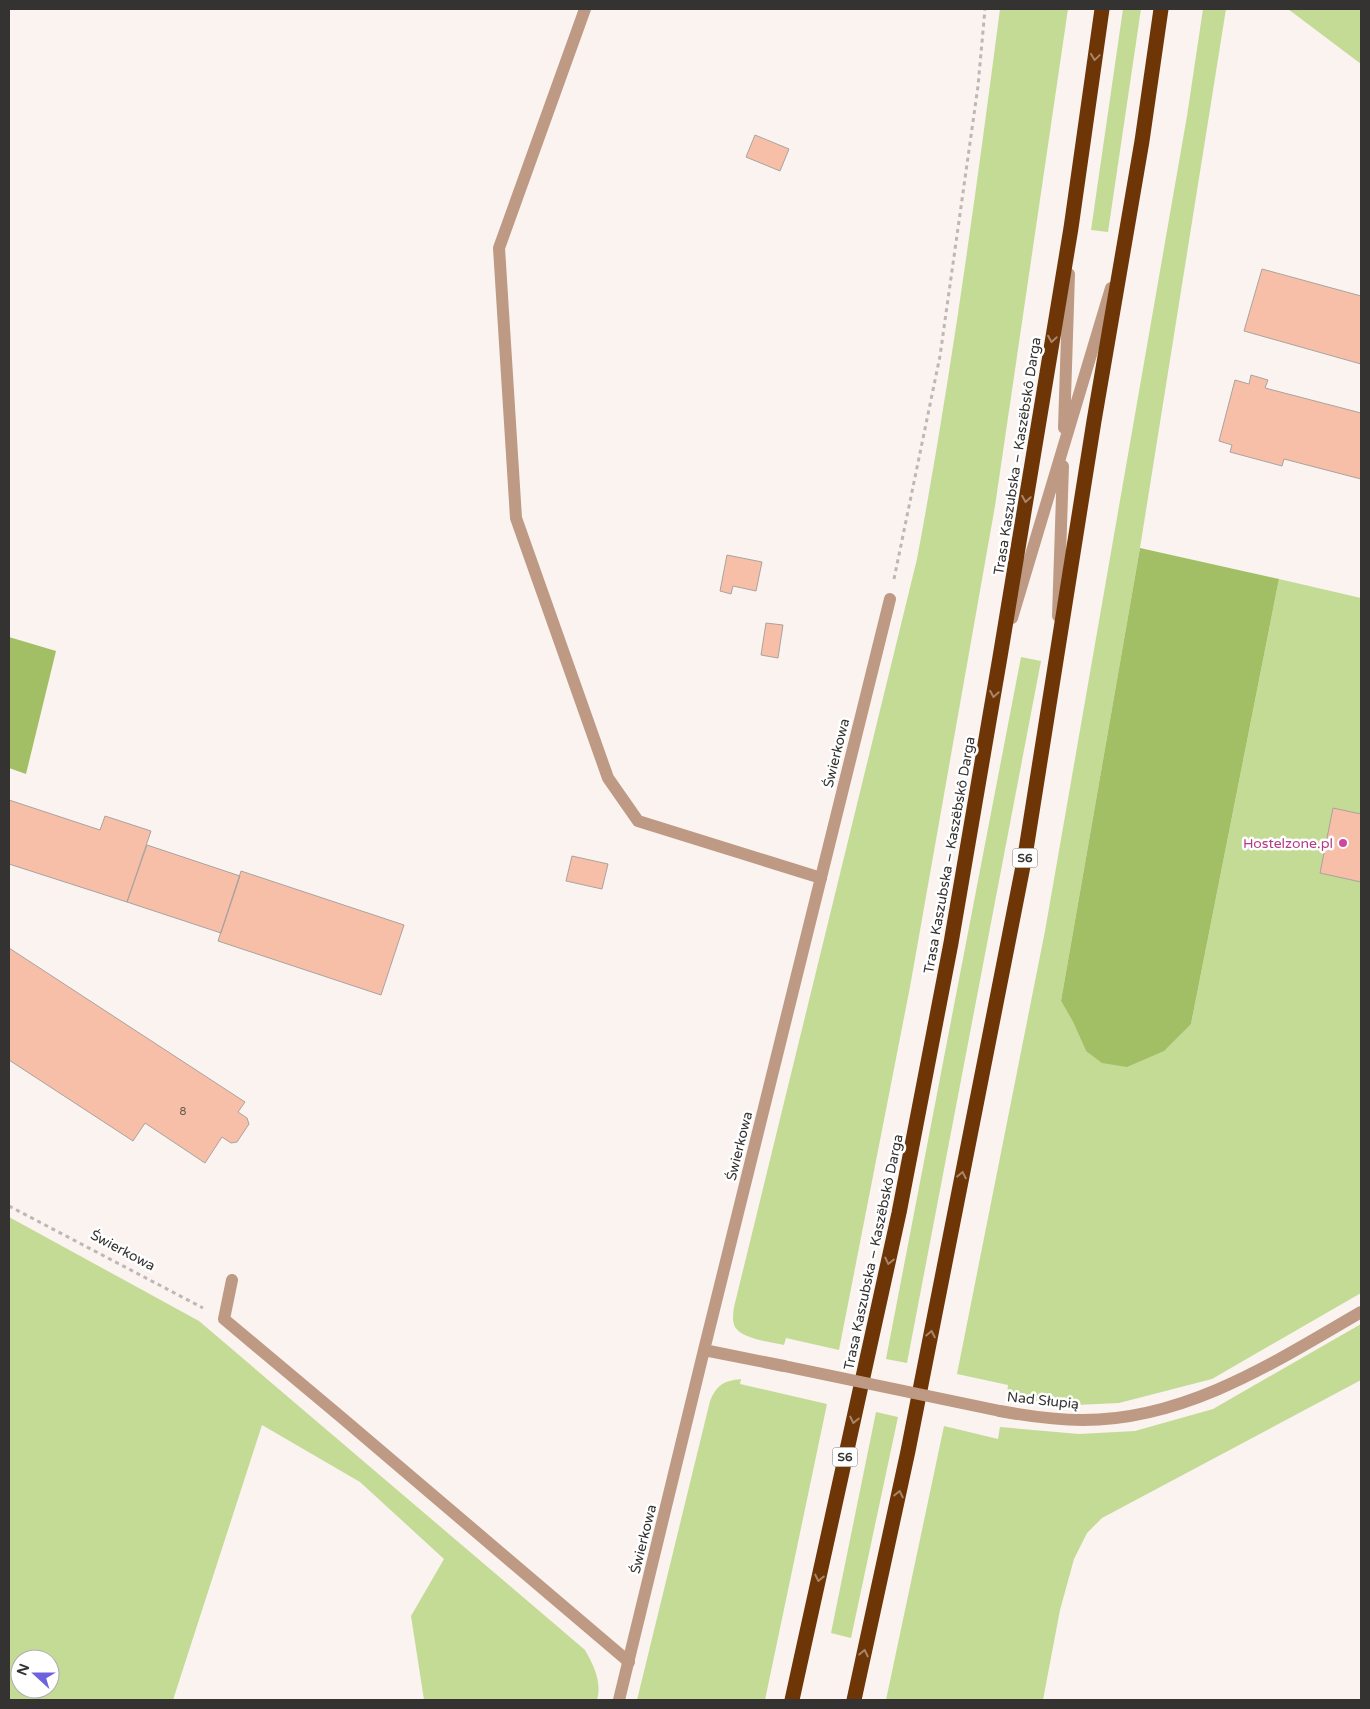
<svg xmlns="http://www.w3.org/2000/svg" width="1370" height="1709" viewBox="0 0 1370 1709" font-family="'Varela Round',sans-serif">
	<rect width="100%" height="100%" fill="#faf3f0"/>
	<!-- green -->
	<path fill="#c4db96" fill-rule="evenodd" d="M1000,9H1068L995,506L910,987L839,1350L786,1338L784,1345C771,1342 742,1339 735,1327C732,1321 733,1314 734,1307L917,559C951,377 976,193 1000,9Z
		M1123,9H1141L1108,232L1091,230Z
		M1203,9H1226L1140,548L1061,1001L1073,1022L1086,1051L1191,1024L1279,579L1361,598V1293L1212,1379L1119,1403L1076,1405L1050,1403L1007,1395L1008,1385L957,1374L1045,931L1187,116Z
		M1288,9H1361V64Z
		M1021,657L1041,661L907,1363L886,1359Z
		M9,1217L199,1321L585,1650C594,1666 602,1682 597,1700H424L411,1616L444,1559L360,1482L262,1425L173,1700H9ZM20,1659H50V1689H20Z
		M1361,1324V1380L1102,1518L1087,1533L1074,1559L1060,1610L1043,1700H886L944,1426L998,1439L1000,1427L1079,1434L1135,1431L1213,1409Z
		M741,1379L740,1384L827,1404L765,1700H637L710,1401C717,1385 723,1381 741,1379Z
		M876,1412L898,1417L851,1638L831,1633Z"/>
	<!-- forest -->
	<path fill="#a3bf65" d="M1140,548L1279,579L1191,1024L1164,1051L1127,1067L1102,1063L1086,1051L1073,1022L1061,1001Z
		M9,637L56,651L26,774L9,768Z"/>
	<!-- building -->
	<path fill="#f7bfa7" stroke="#a9a3a0" d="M755,135L789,149L780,171L746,157Z
		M1262,269L1361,296V364L1244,331Z
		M1251,375L1268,380L1265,388L1361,413V479L1284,459L1282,466L1230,452L1232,445L1219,441L1235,380L1249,384Z
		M727,555L762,562L756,591L733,586L731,594L720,591Z
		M766,623L783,625L778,658L761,655Z
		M9,800L100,830L105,816L151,831L127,902L9,864Z
		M1333,808L1361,814V882L1320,873Z
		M147,845L240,876L221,933L127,902Z
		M572,856L608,864L602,889L566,881Z
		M241,871L404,925L381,995L218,941Z
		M9,948L245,1102L238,1112L247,1118L249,1124L237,1142L231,1143L222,1137L205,1163L145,1123L133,1141L9,1060Z"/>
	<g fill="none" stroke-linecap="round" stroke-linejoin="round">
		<!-- path -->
		<path stroke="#bdb7b5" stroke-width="3" stroke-dasharray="4 4" stroke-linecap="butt" d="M894,579L940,356L978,86L985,9
			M9,1206L203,1308"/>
		<!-- lane -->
		<path stroke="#be9983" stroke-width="12" d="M585,9L499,248L516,518L608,778L638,821L821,878
			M1064,428L1069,274
			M1058,616L1063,466
			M1012,618L1111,288
			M232,1280L224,1319L341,1417L629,1662"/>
		<!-- street -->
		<path stroke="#be9983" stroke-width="12" d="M704,1350L784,1366
			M1000,1411C1027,1416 1055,1420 1083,1420C1186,1420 1275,1362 1361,1312
			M619,1700L704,1350L890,599"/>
		<!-- highway -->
		<path stroke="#6e3506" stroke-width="15" d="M792,1700L899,1213L951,943L1000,657L1071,228L1102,9
			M854,1700L908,1451L1025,856L1094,421L1142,141L1161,9"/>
		<!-- street-bridge -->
		<path stroke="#be9983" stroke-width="12" d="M784,1366L1000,1411"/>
	</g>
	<!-- one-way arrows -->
	<defs><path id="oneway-chevron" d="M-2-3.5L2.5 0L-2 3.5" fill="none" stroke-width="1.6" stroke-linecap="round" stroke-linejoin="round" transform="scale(1.25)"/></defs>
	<g stroke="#a8866a">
		<use href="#oneway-chevron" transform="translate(1095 57) rotate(98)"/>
		<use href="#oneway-chevron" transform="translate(1052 339) rotate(99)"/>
		<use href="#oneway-chevron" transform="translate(1026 499) rotate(99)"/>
		<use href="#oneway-chevron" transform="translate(994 694) rotate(100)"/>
		<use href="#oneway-chevron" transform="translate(962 1175) rotate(-79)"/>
		<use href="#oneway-chevron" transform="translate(889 1261) rotate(102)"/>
		<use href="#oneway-chevron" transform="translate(931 1334) rotate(-79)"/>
		<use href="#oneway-chevron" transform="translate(854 1420) rotate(102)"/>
		<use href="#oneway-chevron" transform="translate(899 1494) rotate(-78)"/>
		<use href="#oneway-chevron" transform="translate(819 1578) rotate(102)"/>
		<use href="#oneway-chevron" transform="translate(864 1653) rotate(-78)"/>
	</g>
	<!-- markers -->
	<circle fill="#d1479c" stroke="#fff" stroke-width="2" cx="1343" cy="843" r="5"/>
	<g text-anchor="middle" stroke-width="5" stroke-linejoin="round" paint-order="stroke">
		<!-- number labels -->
		<g font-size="11" fill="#66564f">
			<text x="183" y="1115">8</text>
		</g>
		<!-- shield labels -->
		<g fill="#fff" stroke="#727070" stroke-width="1">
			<rect x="1012.5" y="848.5" width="25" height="19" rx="4"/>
			<rect x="832.5" y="1447.5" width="25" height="19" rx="4"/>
		</g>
		<g font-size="12" font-weight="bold" fill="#353332">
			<text x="1025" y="862">S6</text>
			<text x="845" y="1461">S6</text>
		</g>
		<!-- street labels -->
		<g font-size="14" fill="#353332" stroke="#fff">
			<text transform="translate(1017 456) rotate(-81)" y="5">Trasa Kaszubska – Kaszëbskô Darga</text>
			<text transform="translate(836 753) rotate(-76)" y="5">Świerkowa</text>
			<text transform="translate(949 855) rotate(-80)" y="5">Trasa Kaszubska – Kaszëbskô Darga</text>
			<text transform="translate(739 1146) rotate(-76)" y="5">Świerkowa</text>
			<text transform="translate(123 1250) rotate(28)" y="5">Świerkowa</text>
			<text transform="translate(873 1252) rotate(-78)" y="5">Trasa Kaszubska – Kaszëbskô Darga</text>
			<text transform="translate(1043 1400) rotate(6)" y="5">Nad Słupią</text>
			<text transform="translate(643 1539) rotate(-76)" y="5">Świerkowa</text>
		</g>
		<!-- hotel labels -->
		<g font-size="14" fill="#b23c85" stroke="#fff" text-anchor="end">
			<text x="1333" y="848">Hostelzone.pl</text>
		</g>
	</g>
	<!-- border -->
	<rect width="1370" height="1709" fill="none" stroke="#353332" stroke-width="20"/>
	<!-- north arrow -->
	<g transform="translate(35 1674) rotate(291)"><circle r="24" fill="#ffffff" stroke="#aeadad"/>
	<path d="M0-4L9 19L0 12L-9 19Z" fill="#6f63dd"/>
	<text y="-8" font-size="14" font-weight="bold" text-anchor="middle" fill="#353332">N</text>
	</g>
</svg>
